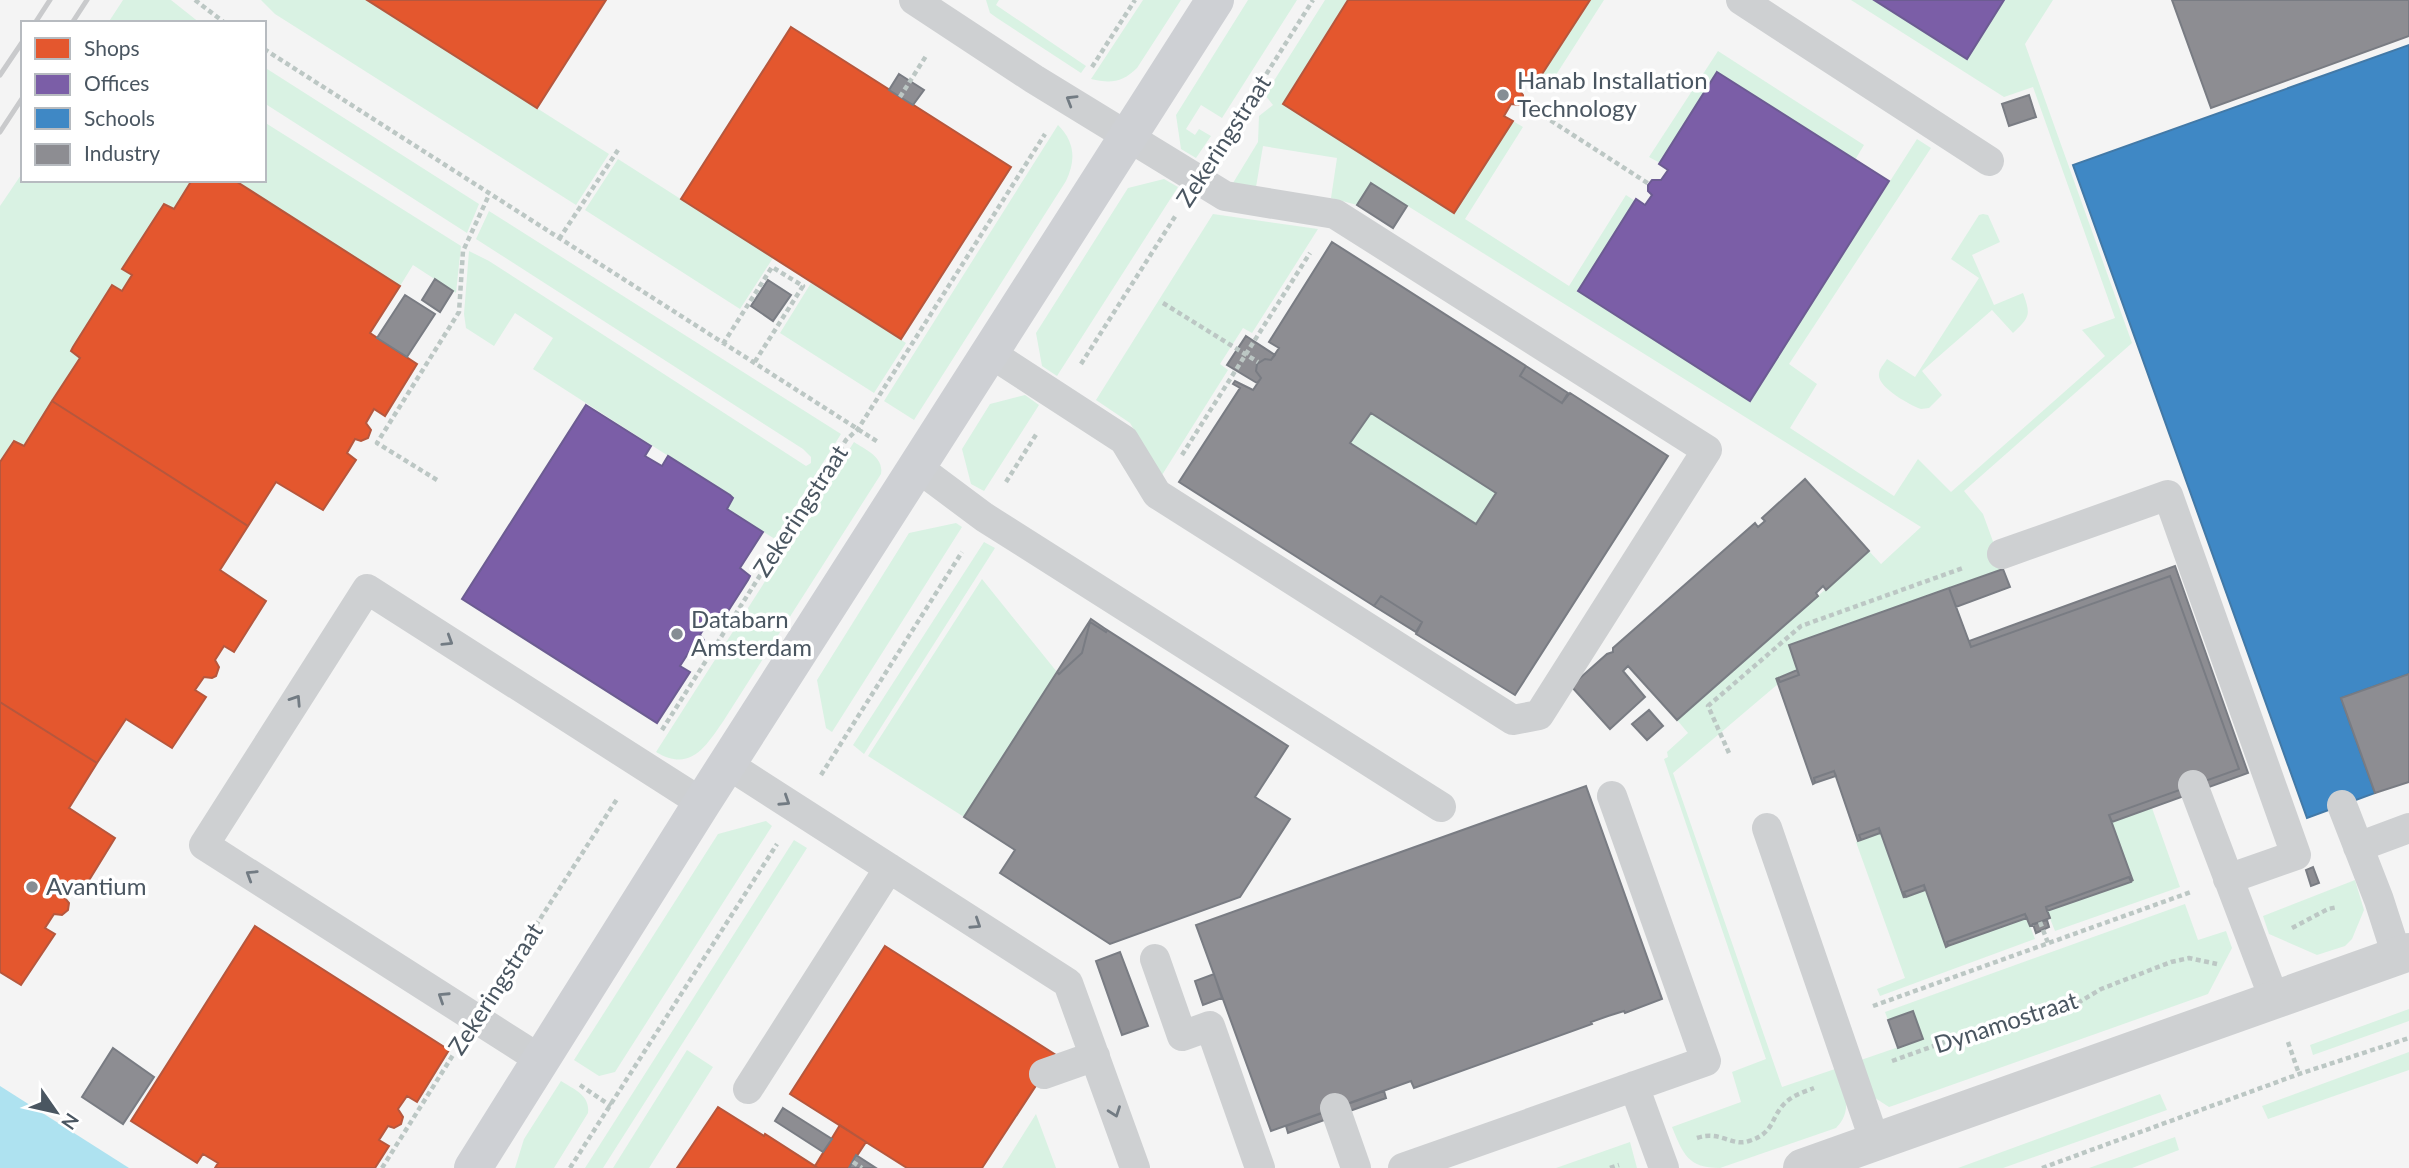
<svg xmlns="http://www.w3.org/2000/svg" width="2409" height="1168" viewBox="0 0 2409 1168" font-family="Lato,sans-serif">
	<rect width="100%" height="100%" fill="#f4f4f4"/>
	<!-- green -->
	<path fill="#d9f2e3" d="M123,0H171L200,23H108Z
		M261,0H367L609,154L576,205L275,14Z
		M986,0H999L996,5L1086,66L1081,73L997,18L990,13Z
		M1143,0H1181L1137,68C1123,82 1111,84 1091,79Z
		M1248,0H1297L1222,118L1201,105L1186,129L1195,135L1199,129L1211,136L1196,158L1181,149L1176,115Z
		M1325,0H1348L1283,104L1454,213L1513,121L1523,127L1465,219L1569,286L1626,195L1635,201L1578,291L1750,400L1917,139L1931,148L1789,364L1817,384L1790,428L1894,496L1918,459L1951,492L2105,356L2082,330L2115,318L2033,87L2004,97L1851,0H1874L1967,59L2004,0H2053L2025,44L2132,343L1964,491L1983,514L2003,569L1789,645L1797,670L1776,678L1778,684L1673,773L1782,1087L1838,1068C1844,1090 1854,1110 1836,1128L1720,1168C1688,1168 1683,1154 1672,1127L1741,1102L1732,1072L1766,1059L1664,759L1668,757L1667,752L1688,733L1677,720L1869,551L1881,564L1921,527L1371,183L1357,205L1331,198L1337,158L1263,146L1256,187L1233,183L1258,142L1259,116L1273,105L1265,95Z
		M1590,0H1604L1545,92L1535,85Z
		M1718,51L1864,145L1855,160L1717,72L1660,163L1649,157Z
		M264,67L479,204L467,233L264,103Z
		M264,122L461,246L456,293L413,265L400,286L234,180H264Z
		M1058,125C1075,142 1076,160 1066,181L914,420L884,401Z
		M618,159L773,258L740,309L585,210Z
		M23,172V180H192L174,209L164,204L123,268L132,275L122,291L112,286L73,347L80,358L24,446L13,441L0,462V206Z
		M1164,179L1178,187L1057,376L1042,366L1036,333L1128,188Z
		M489,211L841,434L775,539L727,509L733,499L729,495L533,369L553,338L515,313L494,346L466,328L464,314L469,251L489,261L806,466L811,463V457L803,449L476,239Z
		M1213,214L1318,229L1252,333L1243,328L1220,364L1228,370L1162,475L1130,423L1096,400Z
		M1983,214L1988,215L2000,242L1972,255L1994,305L2023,293C2031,315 2030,317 2013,333L1992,310L1922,371L1942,395L1929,408L1921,409C1910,405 1877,387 1879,374C1879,369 1884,364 1887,359L1915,377L1979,278L1951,259L1979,215Z
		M811,283L906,343L874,393L780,333Z
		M1025,395L1039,405L984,491L971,484L962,449L990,404Z
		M1371,413L1496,493L1476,524L1350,443Z
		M854,442C866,450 884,457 881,474L724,720C706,746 691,773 656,752Z
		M956,523L962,527L832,732L826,728L817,680L909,533Z
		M984,542L995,548L864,754L853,745Z
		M982,579L1057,672L964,817L868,756Z
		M2152,808L2180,887L2055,931L2047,911L2133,881L2112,822Z
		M766,821L772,826L615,1072L599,1076L574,1060L718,834Z
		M1880,833L1904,898L1925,890L1946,947L2027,918L2035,939L1880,996L1877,989L1905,978L1856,842Z
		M794,840L807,848L603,1168H585Z
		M2355,880L2364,910L2352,939L2345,946L2317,955L2269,934L2263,916Z
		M2185,904L2198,940L2226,931L2232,948L2208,994L1895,1105L1889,1107L1872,1096L1858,1061L1922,1039L1913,1011L1888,1020L1885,1012Z
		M2409,1009V1021L2313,1055L2310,1045Z
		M687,1050L713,1067L649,1168H613Z
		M2409,1052V1070L2268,1119L2262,1106Z
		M561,1081C575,1090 590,1095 588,1113L554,1168H515L524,1139Z
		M2160,1094L2167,1110L2003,1168H1958Z
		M1036,1114L1056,1168H1002Z
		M2175,1137L2179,1150L2132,1168H2089Z
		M1630,1142L1637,1168H1556Z"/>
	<!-- water -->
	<path fill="#aee2f0" d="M0,1086L129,1168H0Z"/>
	<!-- shops -->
	<path fill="#e4572e" stroke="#b6573d" stroke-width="2" d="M367,0H606L537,108Z
		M1348,0H1590L1535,85L1526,80L1520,91L1523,95V100L1519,105L1511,104L1504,116L1513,121L1454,213L1283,104Z
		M791,27L1011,167L901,339L681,199Z
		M192,180H234L400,286L370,333L417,364L385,416L374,409L366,423L371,430L368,438L361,441L355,439L347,453L356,460L323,510L276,482L248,526L52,401L80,358L71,351L73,347L112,285L122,291L132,275L122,269L164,204L174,209Z
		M52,401L248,526L220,570L266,601L234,652L224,646L215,660L219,667L216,676L212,678L204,677L195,690L206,697L172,748L126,719L97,763L0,702V462L14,441L24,446Z
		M0,702L97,763L69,808L115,838L83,890L73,883L64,897L69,903L68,910L62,915L54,914L45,928L55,934L21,985L0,972Z
		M255,926L449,1050L417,1102L407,1096L398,1109L403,1117L401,1124L394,1128L388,1126L379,1140L389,1146L375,1168H215L218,1163L203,1154L197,1163L131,1121Z
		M885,946L1056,1055L982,1168H907L790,1094Z
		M718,1107L764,1136L765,1134L818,1168H677Z
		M840,1125L866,1142L849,1168H818L815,1166Z"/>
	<!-- offices -->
	<path fill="#7b5ea7" stroke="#6c5c92" stroke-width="2" d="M1874,0H2004L1967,59Z
		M1717,72L1889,181L1750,401L1578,291L1636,199L1645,205L1652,195L1648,191V185L1652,180H1661L1668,170L1659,164Z
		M586,405L651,446L645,456L662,466L668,456L730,495L733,498L727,509L763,532L740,568L750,576L748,580L718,627L708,621L700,635L704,640L703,649L694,653L689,652L680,666L690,672L657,723L462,599Z"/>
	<!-- schools -->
	<path fill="#3f88c5" stroke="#4279a7" stroke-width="2" d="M2409,45V674L2341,698L2375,793L2307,818L2073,165Z"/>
	<!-- industry -->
	<path fill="#8d8d92" stroke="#797c83" stroke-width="2" fill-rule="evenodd" d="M2172,0H2409V36L2211,108Z
		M899,74L924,90L913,105L889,90Z
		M2029,95L2036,117L2009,126L2002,104Z
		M1371,183L1407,206L1393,228L1357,205Z
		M1332,242L1526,366L1520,376L1562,403L1570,393L1668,456L1515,695L1416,634L1422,622L1381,596L1374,606L1179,482L1240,388L1233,384L1235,381L1253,390L1261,378L1256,371L1257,364L1265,359L1271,360L1279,348L1269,342ZM1371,413L1496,493L1476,524L1350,443Z
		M435,279L453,291L440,312L422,300Z
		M768,280L791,295L773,321L751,306Z
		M405,295L435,314L407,357L377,338Z
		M1246,336L1275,355L1271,360L1265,359L1257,364L1256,371L1261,378L1257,383L1227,365Z
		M1526,366L1568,393L1562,403L1520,376Z
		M1805,479L1869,551L1826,590L1823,586L1816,593L1818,596L1677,720L1628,666L1623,671L1645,697L1610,729L1571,686L1607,654L1613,652V648L1755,523L1758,527L1765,521L1762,518Z
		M2175,566L2248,773L2112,822L2109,815L2239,769L2170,576L1971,647L1969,641Z
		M2003,569L2010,587L1956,607L1949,588Z
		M2170,576L2239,769L2109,815L2133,881L2129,877L2046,907L2050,918L2030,926L2025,914L1947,942L1948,946L1946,947L1924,885L1904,892V898L1879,828L1859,835L1861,840L1858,841L1834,771L1814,778L1815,783L1813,784L1776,678L1780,682L1799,675L1789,645L1949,588L1971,647Z
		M1381,596L1422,622L1416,632L1374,606Z
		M1091,619L1107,630L1106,632L1090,622L1082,653L1059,674L1057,672Z
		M1090,622L1106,632L1107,630L1288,746L1255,797L1290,819L1240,897L1110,944L1000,873L1015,850L964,817L1057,672L1059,674L1082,653Z
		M1797,670L1799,675L1780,682L1778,678Z
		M2409,674V782L2375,793L2341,698Z
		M1649,710L1663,726L1647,740L1632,724Z
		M1834,771L1836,776L1815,783L1814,778Z
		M1586,786L1662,999L1625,1013L1624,1011L1608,1016L1591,1022L1592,1024L1414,1088L1411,1081L1271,1131L1196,925Z
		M1879,828L1880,833L1861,840L1859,835Z
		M2313,867L2319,883L2311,886L2306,870Z
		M2129,877L2131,882L2047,911L2046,907Z
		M1924,885L1925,890L1906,897L1904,892Z
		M2025,914L2027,918L1948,946L1947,942Z
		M2047,920L2049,927L2036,933L2033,924Z
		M1120,952L1148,1026L1122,1035L1096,961Z
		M1214,974L1222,998L1203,1005L1195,981Z
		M1913,1011L1923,1039L1898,1048L1888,1020Z
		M113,1048L154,1077L123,1124L82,1097Z
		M1384,1091L1386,1098L1288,1133L1286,1126Z
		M783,1108L832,1139L823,1152L775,1121Z
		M856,1155L876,1168H849Z"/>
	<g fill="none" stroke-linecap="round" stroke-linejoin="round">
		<!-- path -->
		<path stroke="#bcc7c4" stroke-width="4.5" stroke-dasharray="5 3.5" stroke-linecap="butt" d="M195,0L225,23
			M264,49L878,442
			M1092,67L1135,0
			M900,97L926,56
			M1522,102L1649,184
			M1221,146L1313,0
			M559,239L618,150
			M1163,303L1258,362
			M723,344L772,267L803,286L754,363
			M1081,364L1176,215
			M1182,455L1310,253
			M437,480L377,443L459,312L463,251L489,195
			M1006,482L1037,433
			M662,730L846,440L858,429L1045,134
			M1729,753L1708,706L1801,626L1963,568
			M821,775L962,552
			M2040,922L2048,943
			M2292,928L2328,909L2338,907
			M499,983L617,799
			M1873,1006L2191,892
			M2288,1042L2299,1074
			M1892,1061L2039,1008L2076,1004L2101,989L2171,962L2189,958L2217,964
			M580,1085L611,1106
			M1697,1138C1720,1130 1732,1147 1749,1141C1775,1133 1770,1118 1785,1103C1793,1095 1804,1092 1814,1088
			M853,1162L862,1168
			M382,1168L453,1055
			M570,1168L777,844
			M1610,1168L1619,1165
			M2042,1168L2299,1074L2409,1038"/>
		<!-- lane -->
		<path stroke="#ced0d2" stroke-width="30" d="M914,0L1034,79L1225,196L1335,214L1707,450L1539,715L1513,720L1157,494L1124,440L990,353
			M1741,0L1989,161
			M917,467L984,517L1441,807
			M2002,554L2168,495L2296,855L2228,879
			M727,764L1068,983L1135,1168
			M2193,785L2275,1001
			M2342,805L2379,900L2397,956
			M1767,828L1875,1142
			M2358,847L2409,828
			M1155,959L1182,1036L1210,1026L1260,1168
			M541,1060L204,845L367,589L702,803
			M1044,1074L1095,1056
			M1634,1086L1664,1168
			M748,1089L889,868
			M1335,1108L1356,1168
			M1403,1168L1706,1061L1612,796"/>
		<!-- street -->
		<path stroke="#ced0d2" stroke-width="38" d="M1802,1168L2409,952"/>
		<!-- secondary -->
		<path stroke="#ced0d4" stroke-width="38" d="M473,1168L702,803L1215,0"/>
		<!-- rail -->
		<path stroke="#c9cacc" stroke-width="5" d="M35,23L50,0
			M72,23L87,0
			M0,75L23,41
			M0,132L23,97"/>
	</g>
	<!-- one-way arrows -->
	<defs><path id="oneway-chevron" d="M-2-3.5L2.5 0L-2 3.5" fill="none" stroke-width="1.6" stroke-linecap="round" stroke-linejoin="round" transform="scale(1.75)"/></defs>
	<g stroke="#727b83">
		<use href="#oneway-chevron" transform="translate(1071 100) rotate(-149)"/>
		<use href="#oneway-chevron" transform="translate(448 641) rotate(32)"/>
		<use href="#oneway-chevron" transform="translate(296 700) rotate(-57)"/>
		<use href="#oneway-chevron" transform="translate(785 801) rotate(33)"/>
		<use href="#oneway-chevron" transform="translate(251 875) rotate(-148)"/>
		<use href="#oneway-chevron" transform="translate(976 924) rotate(33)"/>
		<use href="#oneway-chevron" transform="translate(443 997) rotate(-147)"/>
		<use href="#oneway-chevron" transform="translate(1115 1112) rotate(70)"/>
	</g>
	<!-- markers -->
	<g fill="#868d94" stroke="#fff" stroke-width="2.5">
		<circle cx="1503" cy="95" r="7"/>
		<circle cx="677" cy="634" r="7"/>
		<circle cx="32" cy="887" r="7"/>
	</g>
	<g text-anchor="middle" stroke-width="7" stroke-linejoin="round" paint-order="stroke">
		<!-- poi labels -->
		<g font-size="24" fill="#4a5661" stroke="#fff" text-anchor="start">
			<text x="1517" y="89">Hanab Installation<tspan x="1517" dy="28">Technology</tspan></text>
			<text x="691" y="628">Databarn<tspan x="691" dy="28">Amsterdam</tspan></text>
			<text x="46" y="895">Avantium</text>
		</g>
		<!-- street labels -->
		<g font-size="24" fill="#4a5661" stroke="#fff">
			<text transform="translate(1224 141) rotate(-57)" y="8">Zekeringstraat</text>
			<text transform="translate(801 511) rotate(-57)" y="8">Zekeringstraat</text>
			<text transform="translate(496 989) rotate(-57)" y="8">Zekeringstraat</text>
			<text transform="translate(2006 1023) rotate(-18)" y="8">Dynamostraat</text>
		</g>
	</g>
	<!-- legend -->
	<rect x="21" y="21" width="245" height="161" fill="#ffffff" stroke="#b7bbc0" stroke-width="2"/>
	<rect x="35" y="38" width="35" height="21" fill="#e4572e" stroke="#b7bbc0" stroke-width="2"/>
	<text x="84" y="56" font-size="21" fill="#4a5661">Shops</text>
	<rect x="35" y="74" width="35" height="21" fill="#7b5ea7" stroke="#b7bbc0" stroke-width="2"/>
	<text x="84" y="91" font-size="21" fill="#4a5661">Offices</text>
	<rect x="35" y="108" width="35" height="21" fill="#3f88c5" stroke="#b7bbc0" stroke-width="2"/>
	<text x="84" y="126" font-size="21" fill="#4a5661">Schools</text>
	<rect x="35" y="144" width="35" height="21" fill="#8d8d92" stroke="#b7bbc0" stroke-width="2"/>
	<text x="84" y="161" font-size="21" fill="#4a5661">Industry</text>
	<!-- north arrow -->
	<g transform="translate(56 1112) rotate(124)" stroke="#ffffff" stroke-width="5" paint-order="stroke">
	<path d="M0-5L12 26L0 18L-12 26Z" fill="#4a5661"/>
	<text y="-10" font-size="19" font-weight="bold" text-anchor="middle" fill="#4a5661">N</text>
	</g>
</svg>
